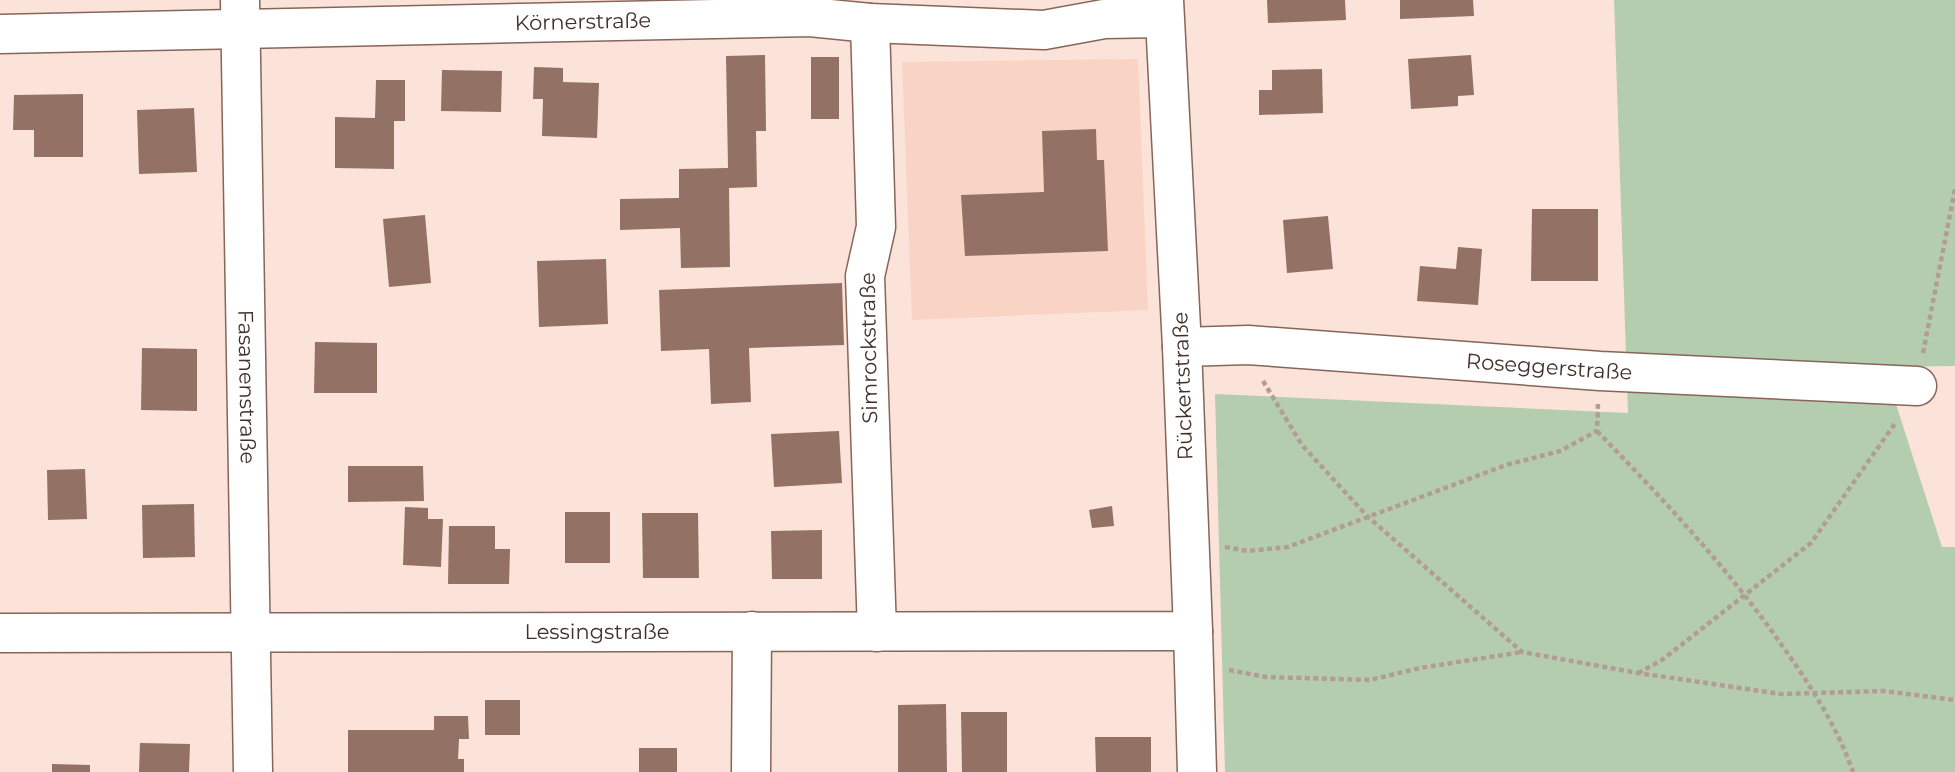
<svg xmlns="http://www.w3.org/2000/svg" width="1955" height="772" viewBox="0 0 1955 772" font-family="Montserrat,sans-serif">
	<rect width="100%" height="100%" fill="#fbe3da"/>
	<!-- built -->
	<path fill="#f9d4c5" d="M1138,59L1148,310L912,320L902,62Z"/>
	<!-- green -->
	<path fill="#b4cdae" d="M1614,0H1955V366L1884,367L1942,547H1955V772H1225L1215,394L1628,413Z"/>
	<!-- building -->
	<path fill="#937164" d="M1267,0H1345L1346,20L1268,23Z
		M1400,0H1473L1474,16L1400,19Z
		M765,55L766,131H756L757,187L729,188L730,267L681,268L680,228L620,230V199L679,198V169L728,168L726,56Z
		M1471,55L1474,95L1458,96V106L1411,109L1408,59Z
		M811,57H839V119H811Z
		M534,67L563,68V82L599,83L597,138L542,136L543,99H533Z
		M1322,69L1323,113L1259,115V90H1272V70Z
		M442,70L502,71L501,112L441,111Z
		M376,80H405V121H394V169L335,168V117L375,118Z
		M83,94V157H34V130H13L14,95Z
		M194,108L197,172L139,174L137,110Z
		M1096,129L1097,160H1104L1108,251L965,256L961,195L1044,192L1042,131Z
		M1532,209H1598V281H1531Z
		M425,215L431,283L389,287L383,219Z
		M1328,216L1333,269L1287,273L1283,220Z
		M1458,247L1482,249L1478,305L1417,301L1420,266L1456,269Z
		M606,259L608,324L539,327L537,261Z
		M842,283L844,345L749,348L751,402L711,404L709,349L661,351L659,290Z
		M315,342L377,343V393H314Z
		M142,348L197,349V411L141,410Z
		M839,431L842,483L774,487L771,434Z
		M348,466H423L424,501L348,502Z
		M85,469L87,519L48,520L47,470Z
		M194,504L195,557L143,558L142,505Z
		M1112,506L1114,526L1092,528L1089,510Z
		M405,507L428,508V519H443L441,567L403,565Z
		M565,512H610V563H565Z
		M642,513H698L699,578H643Z
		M449,526H495V549H510L509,584H448Z
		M822,530V579H772L771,531Z
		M485,700H520V735H485Z
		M946,704L947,772H898V705Z
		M961,712H1007V772H962Z
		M434,716H468L469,739H459L458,759H464V772H348V730H434Z
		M1095,737H1151V772H1096Z
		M140,743L190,744L189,772H139Z
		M639,748H677V772H639Z
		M52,764L90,765V772H52Z"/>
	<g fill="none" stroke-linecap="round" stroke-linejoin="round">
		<defs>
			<g id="street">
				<path id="s1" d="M240,0L253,772"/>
				<path d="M870,23L876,227L865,276L877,632"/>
				<path id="s2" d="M0,34L810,17L870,23L1044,30L1104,19L1164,18"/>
				<path id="s3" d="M1182,347L1248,345L1600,371L1917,386"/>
				<path d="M1193,631L1197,772"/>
				<path d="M751,772L752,631"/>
			</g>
			<g id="secondary">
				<path id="s4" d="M0,633L1193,631L1182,347L1164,0"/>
			</g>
		</defs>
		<!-- street casing -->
		<use href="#street" stroke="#876558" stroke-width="41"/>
		<!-- secondary casing -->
		<use href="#secondary" stroke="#876558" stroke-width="41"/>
		<!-- path -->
		<path stroke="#b29d96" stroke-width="4.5" stroke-dasharray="5 3.5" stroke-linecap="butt" d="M1923,353L1955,189
			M1263,381L1302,445L1367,516L1522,652L1638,673L1781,694L1884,691L1955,700
			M1597,431C1661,497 1723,563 1776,637C1806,679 1836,723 1853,772
			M1225,547L1248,551L1288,547L1506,465L1560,451L1597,431L1598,404
			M1229,670L1266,677L1370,680L1420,668L1522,652
			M1638,673L1662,660L1811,543L1896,422"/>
		<!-- street -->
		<use href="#street" stroke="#fff" stroke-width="38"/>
		<!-- secondary -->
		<use href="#secondary" stroke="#fff" stroke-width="38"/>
	</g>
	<g text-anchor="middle" stroke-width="7" stroke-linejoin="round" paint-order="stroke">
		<!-- street labels -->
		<g font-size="21" fill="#40312b" stroke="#fff">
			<text dy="7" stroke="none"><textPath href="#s2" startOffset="583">Körnerstraße</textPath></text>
			<text transform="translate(869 348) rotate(-91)" y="7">Simrockstraße</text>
			<text dy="7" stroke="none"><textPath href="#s3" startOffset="368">Roseggerstraße</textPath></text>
			<text dy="7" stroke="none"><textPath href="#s1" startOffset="387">Fasanenstraße</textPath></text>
			<text transform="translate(1183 386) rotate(-92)" y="7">Rückertstraße</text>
			<text dy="7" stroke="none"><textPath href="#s4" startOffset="597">Lessingstraße</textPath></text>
		</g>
	</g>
</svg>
